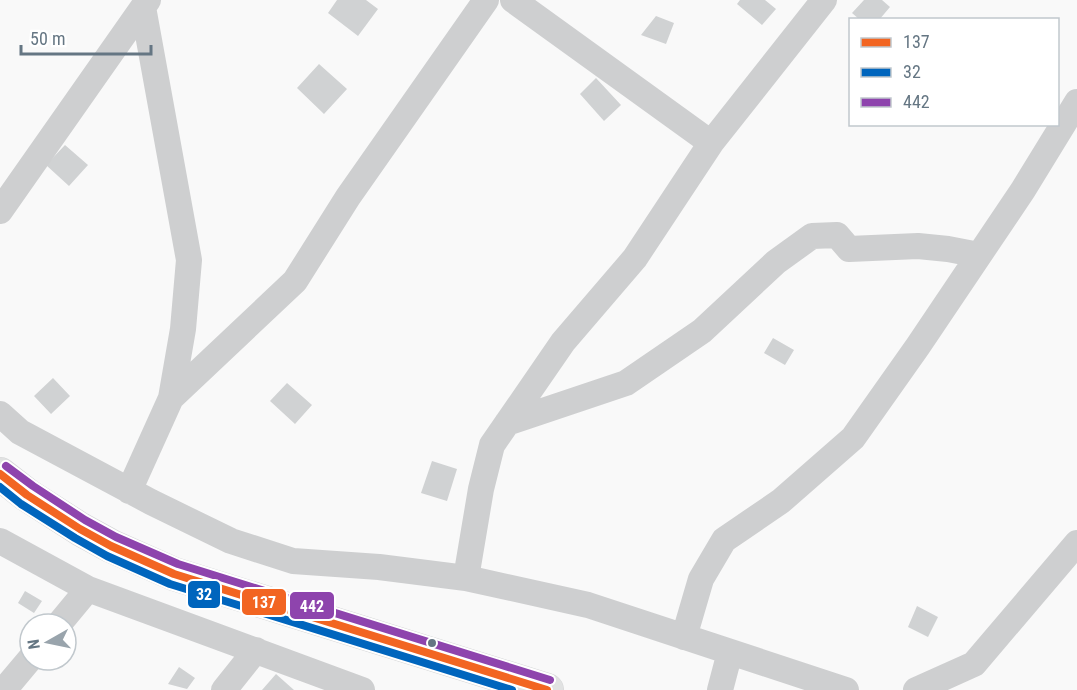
<svg xmlns="http://www.w3.org/2000/svg" width="1077" height="690" viewBox="0 0 1077 690" font-family="'Roboto Condensed',sans-serif">
	<rect width="100%" height="100%" fill="#f9f9f9"/>
	<!-- building -->
	<path fill="#d0d2d3" d="M337,0H366L378,9L358,36L328,13Z
		M740,0H765L776,9L762,25L737,4Z
		M864,0H882L890,7L879,20H860L852,13Z
		M656,16L674,23L666,44L641,35Z
		M319,64L347,89L324,114L297,88Z
		M596,78L621,105L604,121L580,94Z
		M65,145L88,165L69,186L46,165Z
		M773,338L794,350L785,365L764,353Z
		M53,378L70,396L51,414L34,396Z
		M287,383L312,405L295,424L270,401Z
		M432,461L457,469L447,501L421,493Z
		M25,591L42,601L34,613L18,603Z
		M917,606L938,617L928,637L908,627Z
		M179,667L195,678L187,689L168,684Z
		M276,674L294,690H262Z"/>
	<g fill="none" stroke-linecap="round" stroke-linejoin="round">
		<defs>
			<path id="major" d="M0,474L27,495L80,529L111,546L174,574L547,690"/>
		</defs>
		<!-- major casing -->
		<use href="#major" stroke="#d5d6d7" stroke-width="34"/>
		<!-- minor -->
		<path stroke="#cecfd0" stroke-width="26" d="M513,0L711,143
			M143,7L189,260L183,329L171,398
			M0,211L148,0
			M0,414L20,432L151,502L231,541L293,561L379,567L466,578L588,605L846,690
			M507,423L626,383L702,331L776,262L812,236L837,235L849,249L918,246L948,249L979,255
			M129,491L171,398L295,281L348,197L486,0
			M0,541L88,589L362,690
			M466,578L481,489L492,445L563,342L635,258L711,143L824,0
			M59,624L88,589
			M684,637L701,579L724,540L781,501L853,438L918,346L1023,190L1077,102
			M4,690L30,659
			M224,690L256,650
			M720,690L730,652
			M916,690L974,664L1077,543"/>
		<!-- major -->
		<use href="#major" stroke="#e1e2e2" stroke-width="33"/>
		<defs>
			<path id="bus-1" d="M0,474L27,495L80,529L111,546L174,574L547,690"/>
			<path id="bus-2" d="M0,487L21,504L75,538L107,556L170,584L512,690"/>
			<path id="bus-3" d="M6,466L33,486L85,520L116,537L178,564L550,680"/>
		</defs>
		<!-- bus-1 casing -->
		<use href="#bus-1" stroke="#fff" stroke-width="12"/>
		<!-- bus-2 casing -->
		<use href="#bus-2" stroke="#fff" stroke-width="12"/>
		<!-- bus-3 casing -->
		<use href="#bus-3" stroke="#fff" stroke-width="12"/>
		<!-- bus-1 -->
		<use href="#bus-1" stroke="#f26522" stroke-width="8"/>
		<!-- bus-2 -->
		<use href="#bus-2" stroke="#0065bd" stroke-width="8"/>
		<!-- bus-3 -->
		<use href="#bus-3" stroke="#8e44ad" stroke-width="8"/>
	</g>
	<!-- markers -->
	<circle fill="#657683" stroke="#fff" stroke-width="2" cx="432" cy="643" r="5"/>
	<g stroke="#fff" stroke-width="2">
		<rect x="187" y="580" width="34" height="29" rx="6" fill="#0065bd"/>
		<rect x="241" y="588" width="46" height="28" rx="6" fill="#f26522"/>
		<rect x="289" y="591" width="46" height="29" rx="6" fill="#8e44ad"/>
	</g>
	<g font-size="16" text-anchor="middle" font-weight="bold" fill="#fff">
		<text x="204" y="600">32</text>
		<text x="264" y="608">137</text>
		<text x="312" y="612">442</text>
	</g>
	<!-- legend -->
	<rect x="849" y="18" width="210" height="108" fill="#ffffff" stroke="#c1c8cd" stroke-width="1.5"/>
	<rect x="861" y="38" width="30" height="9" fill="#f26522" stroke="#c1c8cd" stroke-width="1.5"/>
	<text x="903" y="48" font-size="18" fill="#657683">137</text>
	<rect x="861" y="68" width="30" height="9" fill="#0065bd" stroke="#c1c8cd" stroke-width="1.5"/>
	<text x="903" y="78" font-size="18" fill="#657683">32</text>
	<rect x="861" y="98" width="30" height="9" fill="#8e44ad" stroke="#c1c8cd" stroke-width="1.5"/>
	<text x="903" y="108" font-size="18" fill="#657683">442</text>
	<!-- north arrow -->
	<g transform="translate(48 642) rotate(261)"><circle r="28" fill="#ffffff" stroke="#c1c8cd" stroke-width="1.5"/>
	<path d="M0-4.5L10 22L0 15L-10 22Z" fill="#99a4ac"/>
	<text y="-9" font-size="16" font-weight="bold" text-anchor="middle" fill="#657683">N</text>
	</g>
	<!-- scale -->
	<path d="M21 45v9h130v-9" fill="none" stroke="#657683" stroke-width="3"/>
	<text x="30" y="45" font-size="18" fill="#657683" stroke="#ffffff" stroke-width="4.5" paint-order="stroke">50 m</text>
</svg>
